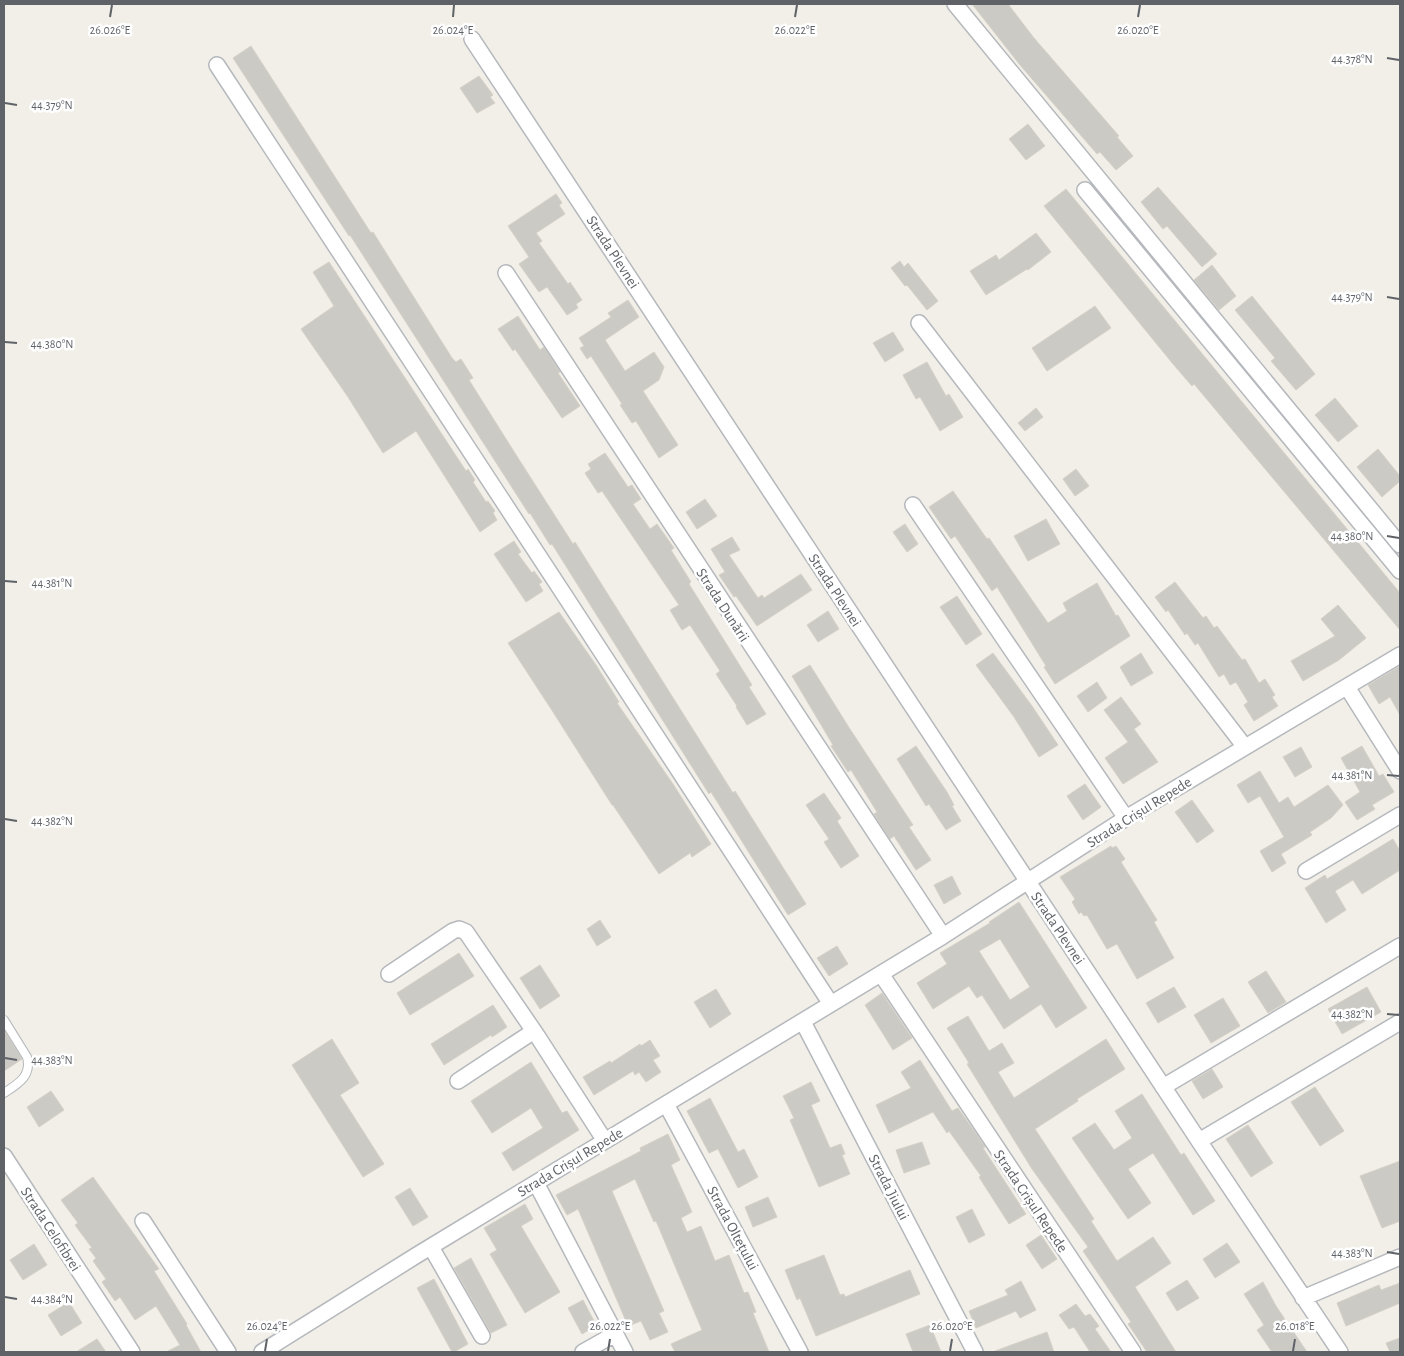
<svg xmlns="http://www.w3.org/2000/svg" width="1404" height="1356" viewBox="0 0 1404 1356" font-family="'Alegreya Sans',sans-serif">
	<rect width="100%" height="100%" fill="#f1efe8"/>
	<!-- building -->
	<path fill="#cccac5" stroke="#d6d1c6" fill-rule="evenodd" d="M972,4H1008L1034,38L1119,136L1117,137L1133,156L1116,170L1100,152L1097,154L1020,65Z
		M251,46L371,233L373,232L452,358L456,362L461,359L473,378L469,380L513,450L573,544L575,542L733,793L735,791L806,904L788,915L711,792L709,794L552,544L550,545L530,513L529,514L350,235L349,236L233,58Z
		M479,76L493,95L490,97L495,103L477,113L460,88Z
		M1028,124L1045,146L1026,160L1009,139Z
		M1158,187L1217,254L1202,267L1167,226L1163,229L1141,202Z
		M1066,189L1400,593V630L1194,384L1192,386L1173,364L1044,206Z
		M556,194L562,203L559,205L565,214L536,233L542,241L539,243L568,284L570,282L582,300L576,304L578,308L567,315L547,287L539,292L519,264L529,257L508,226Z
		M1036,233L1051,252L1028,270L1027,269L986,295L970,271L996,255L999,260Z
		M900,261L904,267L908,263L938,301L927,310L907,285L905,286L891,268Z
		M329,262L466,471L468,469L475,480L473,482L486,502L488,501L495,511L493,513L497,520L480,532L416,431L383,453L348,397L301,329L334,306L313,272Z
		M1212,265L1236,296L1219,310L1194,280Z
		M1252,296L1315,374L1296,390L1271,361L1275,358L1235,310Z
		M628,300L639,317L605,340L625,371L654,352L664,367L659,380L643,391L678,445L659,458L636,421L632,423L620,405L622,404L591,356L587,359L580,348L584,346L579,338L611,317L608,313Z
		M1095,306L1111,328L1047,371L1032,348Z
		M518,316L540,350L544,347L560,372L558,373L580,406L562,418L515,349L513,351L498,329Z
		M893,332L904,350L885,362L873,343Z
		M927,362L946,396L949,394L963,417L940,431L920,397L916,399L903,375Z
		M1335,398L1358,426L1338,442L1315,415Z
		M1036,408L1043,417L1025,431L1018,423Z
		M1378,449L1400,476V481L1382,497L1357,467Z
		M605,453L628,487L632,485L641,499L633,504L650,529L657,524L674,548L671,550L691,582L689,584L752,685L749,687L766,714L747,725L736,707L737,706L716,674L720,671L690,625L682,630L670,610L679,605L602,491L598,493L585,473L591,469L588,464Z
		M1076,469L1089,486L1075,496L1063,479Z
		M953,491L987,539L989,538L1048,623L1067,611L1063,603L1097,583L1116,616L1118,615L1130,636L1055,684L1044,667L1046,666L997,587L992,591L955,536L951,539L929,507Z
		M705,499L717,516L697,529L686,512Z
		M1046,519L1060,544L1028,561L1014,536Z
		M905,524L918,544L907,552L893,532Z
		M732,537L740,550L729,555L758,598L762,595L764,598L801,574L812,590L757,626L736,596L734,597L719,575L725,572L711,549Z
		M514,541L521,552L518,554L532,573L534,571L542,582L539,584L543,591L526,602L494,554Z
		M1175,582L1203,618L1206,616L1214,628L1217,626L1242,660L1245,659L1259,683L1265,679L1275,695L1272,697L1278,706L1254,721L1244,705L1248,702L1236,682L1230,685L1224,674L1219,677L1198,643L1195,645L1187,633L1185,635L1168,610L1166,612L1155,597Z
		M957,596L982,634L966,645L940,607Z
		M1338,605L1366,638L1339,660L1303,681L1291,661L1335,636L1321,619Z
		M828,611L839,629L818,642L807,625Z
		M559,612L596,665L619,702L617,703L673,784L711,844L692,857L690,853L659,874L613,805H612L553,712L508,643Z
		M993,653L1032,706L1058,745L1039,757L1014,717L976,665Z
		M1141,653L1153,673L1131,686L1120,667Z
		M810,665L848,726L913,825L909,827L931,860L916,870L894,836L890,839L882,827L874,814L877,812L851,770L848,772L831,746L833,745L792,676Z
		M1400,666V715L1390,697L1379,704L1368,685Z
		M1097,682L1107,698L1088,712L1077,696Z
		M1121,697L1141,724L1134,729L1158,762L1123,784L1105,758L1128,742L1104,710Z
		M916,746L947,792L954,805L952,806L961,821L946,830L929,804L926,806L897,759Z
		M1362,746L1379,776L1383,774L1394,792L1372,805L1375,809L1357,820L1345,802L1360,792L1341,758Z
		M1301,747L1312,767L1295,777L1283,757Z
		M1260,771L1279,803L1288,797L1294,807L1328,785L1343,805L1331,818L1310,832L1312,835L1281,854L1286,863L1272,872L1260,851L1284,837L1260,796L1248,803L1237,785Z
		M1085,784L1101,807L1083,820L1067,796Z
		M824,793L841,818L837,821L859,856L841,868L824,842L829,839L806,805Z
		M1192,800L1214,831L1197,843L1175,812Z
		M1393,839L1400,851V870L1362,894L1353,880L1335,891L1346,910L1326,923L1305,888L1325,875L1327,879Z
		M1111,846L1112,848L1116,846L1125,859L1121,862L1157,920L1154,922L1174,958L1137,979L1117,944L1107,949L1087,915L1084,916L1081,912L1079,914L1072,902L1075,899L1060,877Z
		M952,876L961,894L944,904L934,885Z
		M1019,902L1087,1008L1056,1028L1041,1004L1004,1029L982,995L977,998L969,986L933,1009L917,983L947,964L940,953L990,923L989,922ZM1000,939L1030,987L1010,1000L979,951Z
		M600,920L611,937L597,946L587,929Z
		M837,946L848,964L829,976L817,958Z
		M459,953L474,976L410,1015L397,993Z
		M540,965L560,996L540,1009L520,978Z
		M1266,971L1286,1002L1268,1013L1248,982Z
		M1174,987L1186,1007L1158,1023L1146,1003Z
		M1367,987L1381,1012L1342,1034L1328,1009Z
		M716,989L731,1014L710,1028L694,1002Z
		M882,993L912,1038L893,1050L865,1005Z
		M1223,998L1240,1026L1211,1043L1194,1015Z
		M493,1005L507,1027L492,1037L491,1035L444,1065L431,1044Z
		M968,1016L989,1051L1002,1043L1014,1063L998,1072L1014,1098L1106,1039L1125,1069L1077,1099L1078,1101L1035,1129L1094,1219L1091,1221L1117,1261L1153,1237L1171,1263L1135,1287L1176,1352H1147L1128,1324L1131,1322L1083,1251L1088,1247L1032,1169L967,1064L969,1063L947,1028Z
		M4,1030L22,1059L4,1071Z
		M332,1039L359,1083L340,1095L384,1164L363,1177L292,1065Z
		M650,1040L660,1056L653,1060L661,1072L646,1082L639,1072L635,1075L633,1071L594,1095L583,1077L610,1061L611,1063L640,1044L641,1046Z
		M920,1060L952,1111L958,1108L977,1135L985,1147L983,1148L1026,1214L1009,1224L979,1177L981,1176L949,1131L947,1133L933,1112L889,1133L876,1105L911,1088L901,1072Z
		M531,1062L562,1113L567,1111L579,1130L513,1171L502,1153L543,1128L531,1108L492,1133L471,1101Z
		M1212,1069L1223,1087L1203,1099L1192,1081Z
		M811,1082L820,1101L811,1105L830,1148L841,1144L845,1154L842,1155L850,1174L819,1187L790,1120L794,1118L783,1096Z
		M1315,1087L1344,1131L1320,1146L1291,1102Z
		M51,1091L64,1110L39,1127L27,1107Z
		M1142,1094L1181,1155L1184,1153L1215,1201L1193,1215L1153,1153L1128,1169L1151,1203L1128,1219L1072,1138L1095,1123L1114,1150L1132,1138L1115,1111Z
		M710,1098L738,1152L744,1149L758,1177L738,1188L718,1149L709,1153L687,1111Z
		M1248,1125L1273,1163L1251,1177L1226,1139Z
		M668,1134L680,1160L671,1165L692,1212L681,1218L687,1232L701,1226L715,1261L729,1255L744,1293L748,1292L756,1312L753,1313L769,1352H675L671,1344L702,1330L656,1221L654,1222L635,1179L612,1191L664,1311L659,1313L668,1332L650,1340L641,1321L628,1326L578,1209L567,1215L556,1195L641,1151L640,1148Z
		M922,1142L930,1164L904,1173L896,1150Z
		M1400,1161V1221L1382,1228L1360,1176Z
		M93,1177L159,1269L154,1271L187,1324L186,1325L201,1352H166L180,1345L156,1306L135,1320L120,1297L115,1301L102,1282L106,1279L93,1261L96,1258L89,1249L92,1248L75,1225L78,1223L61,1200Z
		M410,1188L428,1217L413,1226L395,1197Z
		M768,1197L777,1217L753,1227L745,1207Z
		M525,1204L533,1219L521,1226L560,1292L525,1313L490,1254L497,1250L484,1228Z
		M972,1209L985,1235L969,1243L956,1217Z
		M1041,1235L1057,1259L1042,1269L1026,1245Z
		M1227,1243L1240,1262L1215,1278L1203,1259Z
		M34,1244L47,1265L23,1280L10,1260Z
		M824,1255L840,1295L844,1294L845,1297L910,1270L920,1294L816,1336L800,1298L797,1300L785,1270Z
		M471,1258L507,1325L491,1333L454,1268Z
		M434,1279L468,1344L454,1352H452L417,1288Z
		M1187,1280L1199,1298L1177,1311L1166,1293Z
		M1021,1281L1036,1310L1020,1318L1016,1311L976,1328L969,1311L1008,1295L1005,1290Z
		M1263,1282L1276,1306L1307,1352H1272L1257,1330L1264,1325L1244,1294Z
		M1400,1283V1303L1346,1326L1337,1303L1379,1285L1381,1290Z
		M583,1300L594,1321L592,1323L594,1327L582,1334L568,1308Z
		M69,1302L82,1323L61,1336L48,1315Z
		M1076,1304L1085,1316L1090,1314L1099,1326L1095,1329L1111,1352H1090L1074,1327L1069,1329L1059,1315Z
		M930,1325L941,1352H913L906,1334Z
		M1047,1332L1054,1352H996L995,1351Z
		M1400,1338V1352H1390L1386,1343Z
		M97,1339L106,1352H76Z"/>
	<g fill="none" stroke-linecap="round" stroke-linejoin="round">
		<defs>
			<path id="lane" d="M4,1020L27,1057C32,1076 18,1084 4,1093"/>
			<path id="street" d="M955,4L1400,545
				M472,39L1199,1141L1340,1352
				M217,65C424,377 626,691 831,1004
				M1085,190L1400,571
				M506,273L943,936
				M919,323L1245,747
				M913,505L1126,818
				M1347,687L1400,771
				M1306,871L1400,815
				M389,974L453,931L459,929L466,932L538,1037L605,1141
				M881,974L1133,1352
				M803,1022L975,1352
				M458,1081L534,1031
				M1163,1087L1400,946
				M666,1104L800,1352
				M1199,1141L1400,1022
				M4,1156L132,1352
				M536,1183L625,1352
				M143,1221L228,1352
				M431,1247L482,1336
				M1303,1298L1400,1257
				M262,1352L417,1255L943,936L1126,818L1400,655
				M583,1352L615,1334"/>
		</defs>
		<!-- lane casing -->
		<use href="#lane" stroke="#b5b8bc" stroke-width="10"/>
		<!-- street casing -->
		<use href="#street" stroke="#b5b8bc" stroke-width="18"/>
		<!-- lane -->
		<use href="#lane" stroke="#fff" stroke-width="8"/>
		<!-- street -->
		<use href="#street" stroke="#fff" stroke-width="15"/>
	</g>
	<!-- ticks -->
	<path fill="none" stroke="#5f6368" stroke-width="2" d="M110,17L112,5M453,17L454,5M795,17L797,5M1138,17L1140,5M1387,58L1399,60M5,103L17,105M1387,297L1399,299M5,342L17,343M1387,536L1399,538M5,581L17,582M1387,775L1399,776M5,819L17,821M1387,1014L1399,1015M5,1058L17,1060M1387,1252L1399,1254M5,1297L17,1299M265,1351L267,1339M608,1351L610,1339M950,1351L952,1339M1293,1351L1295,1339"/>
	<g text-anchor="middle" stroke-width="5" stroke-linejoin="round" paint-order="stroke">
		<!-- street labels -->
		<g font-size="15" fill="#5f6368" stroke="#fff">
			<text transform="translate(613 252) rotate(57)" y="5">Strada Plevnei</text>
			<text transform="translate(835 590) rotate(57)" y="5">Strada Plevnei</text>
			<text transform="translate(723 605) rotate(57)" y="5">Strada Dunării</text>
			<text transform="translate(1139 812) rotate(-32)" y="5">Strada Crișul Repede</text>
			<text transform="translate(1058 928) rotate(56)" y="5">Strada Plevnei</text>
			<text transform="translate(570 1162) rotate(-31)" y="5">Strada Crișul Repede</text>
			<text transform="translate(889 1187) rotate(63)" y="5">Strada Jiului</text>
			<text transform="translate(1031 1201) rotate(56)" y="5">Strada Crișul Repede</text>
			<text transform="translate(733 1228) rotate(62)" y="5">Strada Oltețului</text>
			<text transform="translate(51 1229) rotate(57)" y="5">Strada Celofibrei</text>
		</g>
	</g>
	<g font-size="12" text-anchor="middle" fill="#5f6368" stroke="#fff" stroke-width="5" stroke-linejoin="round" paint-order="stroke">
		<text x="110" y="34">26.026°E</text>
		<text x="453" y="34">26.024°E</text>
		<text x="795" y="34">26.022°E</text>
		<text x="1138" y="34">26.020°E</text>
		<text x="1352" y="63">44.378°N</text>
		<text x="52" y="109">44.379°N</text>
		<text x="1352" y="301">44.379°N</text>
		<text x="52" y="348">44.380°N</text>
		<text x="1352" y="540">44.380°N</text>
		<text x="52" y="587">44.381°N</text>
		<text x="1352" y="779">44.381°N</text>
		<text x="52" y="825">44.382°N</text>
		<text x="1352" y="1018">44.382°N</text>
		<text x="52" y="1064">44.383°N</text>
		<text x="1352" y="1257">44.383°N</text>
		<text x="52" y="1303">44.384°N</text>
		<text x="267" y="1330">26.024°E</text>
		<text x="610" y="1330">26.022°E</text>
		<text x="952" y="1330">26.020°E</text>
		<text x="1295" y="1330">26.018°E</text>
	</g>
	<!-- border -->
	<rect width="1404" height="1356" fill="none" stroke="#5f6368" stroke-width="10"/>
</svg>
